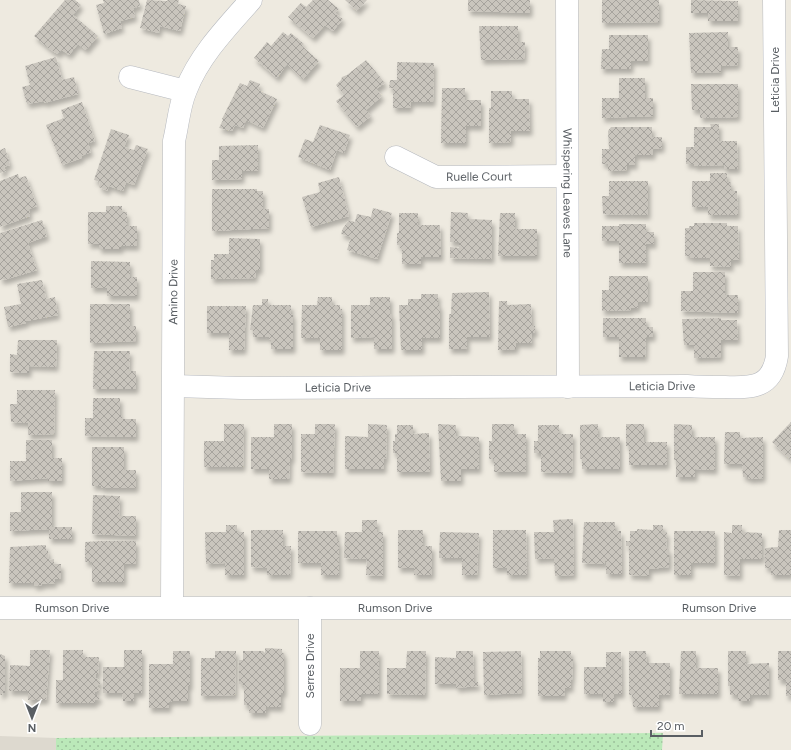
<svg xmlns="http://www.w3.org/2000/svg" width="791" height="750" viewBox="0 0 791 750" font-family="Figtree,sans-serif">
	<defs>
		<pattern id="park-dots" width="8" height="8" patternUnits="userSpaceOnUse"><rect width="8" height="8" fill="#bbe9b9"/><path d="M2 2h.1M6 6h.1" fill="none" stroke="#9bc09a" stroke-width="1.8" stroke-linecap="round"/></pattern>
		<pattern id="building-cross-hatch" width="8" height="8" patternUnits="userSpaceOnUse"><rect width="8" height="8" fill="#c9c5bd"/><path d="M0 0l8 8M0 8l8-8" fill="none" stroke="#a6a39d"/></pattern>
		<filter id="shadow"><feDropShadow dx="2.5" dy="4.5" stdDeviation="2" flood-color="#0004"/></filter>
	</defs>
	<rect width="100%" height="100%" fill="#eeeae0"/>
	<!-- education -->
	<path fill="#ddd9cf" d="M0,736L56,738V750H0Z"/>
	<!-- park -->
	<path fill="url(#park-dots)" d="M663,733L662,750H56V738Z"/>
	<!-- building -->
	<path fill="url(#building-cross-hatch)" filter="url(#shadow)" d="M65,0H75L81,5L73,15L98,36L86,50L78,44L69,55L62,50L58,54L52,51L34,36Z
		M103,0H139L140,6L133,8L135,17L120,21L122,28L104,34L96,5L104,3Z
		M147,0L167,1L168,0H179L178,4L186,6L180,31L160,26L159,33L140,28Z
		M313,0H328L339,9L335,13L343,19L333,31L325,25L313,38L288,17L301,3L306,7Z
		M345,0H367L357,11Z
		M468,0H530V13L468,11Z
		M602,0H659V22L602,23Z
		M691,0L738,1V21H708V13H691Z
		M479,26H518V42H525L524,59L481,60Z
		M283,32L288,36L291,33L304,44L302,46L319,61L303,79L287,64L277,78L254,58L267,42L271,46Z
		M728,32V47H738V65L721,66V72L691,73L689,33Z
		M609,35H648V61H631V69H601L602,49H609Z
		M56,57L62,80L74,77L78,94L44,103V101L27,104L22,87L30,85L25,66Z
		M366,60L385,83L376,89L382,96L366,110L371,116L357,127L336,101L344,95L336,85L341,80L342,77L347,75Z
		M397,62L434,63L433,102H411L410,108H393V88H389L390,80H397Z
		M619,78H645V98H653V116L602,118V98H619Z
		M250,80L260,84L258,90L277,99L263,128L246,120L243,128L235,125L232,131L219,128L223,120L222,119L240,83L247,86Z
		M691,84H738V117L700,118V110H692Z
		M442,88H465V100H481V126H466V143H441Z
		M491,91H512V99H529L530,131H511V142L489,143V108H491Z
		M82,102L95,141L88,143L91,152L81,156L82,158L62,165L46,125L64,118L61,110Z
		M710,124H719V141H737L738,169H724V165L694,166V164H686V147H694V127H711Z
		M320,125L350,135L344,153L337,150L330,170L298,157L305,139L313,142Z
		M611,127H652V137H662V148L653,149V155H635V165H627V170L608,171V164H602V149H609L608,131Z
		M111,129L129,135L124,147L134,150L136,145L148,149L134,185L126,182L123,191L109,186L107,191L99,187L100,182L94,180Z
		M258,145V171H242V179L212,180V160H219V146Z
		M5,148L10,165L4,167L6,171L0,173V150Z
		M710,173H727V182H731V191H737L738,215H708V207H692V181H710Z
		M18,174L19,178L26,176L37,206L29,209L30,216L0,227V181Z
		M339,177L349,216L311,227L302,197L320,192L318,183Z
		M609,181H648V215L603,214L602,196H609Z
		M212,189H257V191H263V209H269V228L212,231Z
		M106,206H122V212H127V226H137V246H121V249H99V244H88V212H106Z
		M373,208L392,213L377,259L347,250L351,237L341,234L343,228L349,220L355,222L357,214L371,217Z
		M451,212L468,213V219L492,220V259L450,258V247L459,248V242H450Z
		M399,213H418V225H440L441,257H421V264H402V248H400V245H397V233H399Z
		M500,213H515V229H537V256H498Z
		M42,220L47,236L28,243L37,270L4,280V279L0,280V233Z
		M694,223H727V226H738L739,260H731V267L710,266V258H690V256H685V228H689V226H694Z
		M619,224H646V232H654V244H646V263H619V241H602V226H619Z
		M229,238L260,239V270H256L255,278L211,279V260H214V254H229Z
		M91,261L130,262V277H137V296H107V288H91Z
		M693,272H725V295H738V313L681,311V291H693Z
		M609,276H648V302H638V308H631V310L602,311V290H609Z
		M42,280L46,299L55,297L58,315L26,321V323L8,327L4,307L21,304L17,284Z
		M489,292L490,337H467V349H449V314H451L452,293Z
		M421,294H438V305H440V338H422V350H401L399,305H408V299H421Z
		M318,297H332V305H340V309H342V350H320V338H301L302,305H317Z
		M370,297H390V314H392V349H374V337L351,338V305H370Z
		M262,299H268V305H291V314H293V349H271V340H269V337H253V330H250L253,305H262Z
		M499,301H507V305L531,304L532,326H535V333H531L532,343H516V349L498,350Z
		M90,304H130V326H136V341L90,343Z
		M207,306H246L244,350H229V333H207Z
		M603,318H646V327H653V337H646L645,357H619V337H603Z
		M721,318V320H737L738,340H721V357L694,358V345H684L682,319Z
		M18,340H57L56,367L29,366V373L10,372V354L17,355Z
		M94,351H130L129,371H136V389H93Z
		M17,390H55L54,434L28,435V423L11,422L10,404H17Z
		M93,398H120V415H122V419H136V437L85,436V418H93Z
		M791,422V460L772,442Z
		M224,424H244L243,467H204V441H224Z
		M274,424H292V459H290L289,479H269V469H251V437H274Z
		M315,424H335L333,473L301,472V434H315Z
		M368,424L387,425L386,459H384V469H345V436L368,437Z
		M438,424L456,425V436L479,437V469H461V481H441Z
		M492,424H514V434H526V472H494V459H489V441H492Z
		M598,424V437H620V469H582V459H580V425Z
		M626,424H644V442H667V465H629V446H626Z
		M674,424L692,425V437H715V470L695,469V477H676V460H674Z
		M397,425H413V434L429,433L430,472H397V453H393V441H395V434H397Z
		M538,425H559V434H573L572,473L541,472V453H534V441H538Z
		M725,432H740V438L763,437V478L748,479V477H743L742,464H724Z
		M26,440H52V458H62V481H48V478L10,481V461H26Z
		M92,447H124V470H136V488H101V486H92Z
		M21,492H52V527H72V539H49V529L10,531V512H21Z
		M93,495L120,496L119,516H136V536L92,534Z
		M573,519L574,575L555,576L554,558L535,559L534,532H554L553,520Z
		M362,520H377V532H383V576L366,575L367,559L344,558L345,532H362Z
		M584,522H615V531H621L622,574H606V558L604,564L582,563Z
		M226,525H237V532H244V575H225V563L206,564L205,532H226Z
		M653,525H663V532H667L666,549H669V567L649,569V576L629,575V546H626V541H630V531H637V529L653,530Z
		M732,525H742V532L762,533V559H740V576L724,575V532L732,533Z
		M251,530H283V546H291L290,575H267V568L251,567Z
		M398,530H423V546H432V575H414V568H398Z
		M493,530H526L527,575H507V568H493Z
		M779,530H791V575H771V568H765V548L778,547Z
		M298,531H337V541H339V575H321V563H298Z
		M674,531H715V563H691V575H674Z
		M440,532L479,533L477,575H462V558H439Z
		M101,541H136V564H124V582H92V562H85V542Z
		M46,545V551H48L49,560L54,559V564H61V579H54L55,583L42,584V585L34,586V583H9L10,547Z
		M265,648L282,649V653H284V693H281V707H266V713H249V705H244V686H243V684H239V660H243V651H263L265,653Z
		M30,650H50L46,700H28V691H9L10,665L30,666Z
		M63,650H83V657H99L98,674H96V678L100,681V684L96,686L100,689L95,692V695H99V700H95V703H56V680H63Z
		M124,650H142V693H134V701H123L122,693H103V667H124Z
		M173,651H190V686H188V701H172L169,702V708H149V664H173Z
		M215,651H236L235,695L201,696V658H215Z
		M360,651H379V694H361V701H340V668H360Z
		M407,651H426L425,695L387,694V668H406Z
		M456,651H473L474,682H478V686L456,688V684H435V657L456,658Z
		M521,651L522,693L484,695L483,652Z
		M540,651H571V658H573L572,680H571V688H565L564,696H538V658H540Z
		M629,651H646L647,663H670V695H659V707H633L632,695H629Z
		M681,651H696V668H718V694H679Z
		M728,651H746V664L769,663V695H750V701H738V695H730V686H728Z
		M778,651H791V696H786V680H778Z
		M606,652H621L622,694H614V702H603V694H584V667H606Z
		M0,654L5,656V693H2V695H0Z"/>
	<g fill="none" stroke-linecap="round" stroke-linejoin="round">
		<defs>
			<g id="minor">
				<path id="s1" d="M567,0L568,387"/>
				<path d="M130,77L185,91"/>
				<path id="s2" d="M396,157L436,177L567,176"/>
				<path id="s3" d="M174,386L241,388L687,386C700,387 712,387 725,387C752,388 772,388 777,356L774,0"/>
				<path id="s4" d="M172,606L174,141C178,125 179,106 186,90C199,56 227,27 251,0"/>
				<path id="s5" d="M0,608H791"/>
				<path d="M310,724V608"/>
			</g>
		</defs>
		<!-- minor casing -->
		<use href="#minor" stroke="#b6b9bf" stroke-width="23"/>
		<!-- minor -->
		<use href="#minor" stroke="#fff" stroke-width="22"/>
	</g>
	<g text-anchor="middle" stroke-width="4" stroke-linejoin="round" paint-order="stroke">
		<!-- street labels -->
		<g font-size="12" fill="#595e63" stroke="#fff">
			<text transform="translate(775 80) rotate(-90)" y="4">Leticia Drive</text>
			<text dy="4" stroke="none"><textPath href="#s2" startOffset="88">Ruelle Court</textPath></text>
			<text dy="4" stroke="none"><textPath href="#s1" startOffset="193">Whispering Leaves Lane</textPath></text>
			<text dy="4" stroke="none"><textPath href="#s4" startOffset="314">Amino Drive</textPath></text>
			<text dy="4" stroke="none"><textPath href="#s3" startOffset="488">Leticia Drive</textPath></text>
			<text dy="4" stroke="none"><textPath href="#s3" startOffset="164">Leticia Drive</textPath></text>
			<text dy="4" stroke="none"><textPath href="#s5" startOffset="72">Rumson Drive</textPath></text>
			<text dy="4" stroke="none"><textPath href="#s5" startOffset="395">Rumson Drive</textPath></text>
			<text dy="4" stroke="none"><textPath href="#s5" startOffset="719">Rumson Drive</textPath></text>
			<text transform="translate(310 666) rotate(-90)" y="4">Serres Drive</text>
		</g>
	</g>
	<!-- north arrow -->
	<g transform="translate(32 718) rotate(180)" stroke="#ffffff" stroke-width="3" paint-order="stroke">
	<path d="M0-3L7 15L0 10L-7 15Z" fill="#595e63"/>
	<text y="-6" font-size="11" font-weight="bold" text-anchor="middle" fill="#595e63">N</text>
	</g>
	<!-- scale -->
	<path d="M651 730v6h51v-6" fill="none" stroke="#595e63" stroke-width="2"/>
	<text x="657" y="730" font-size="12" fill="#595e63" stroke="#ffffff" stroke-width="3" paint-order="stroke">20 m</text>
</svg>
